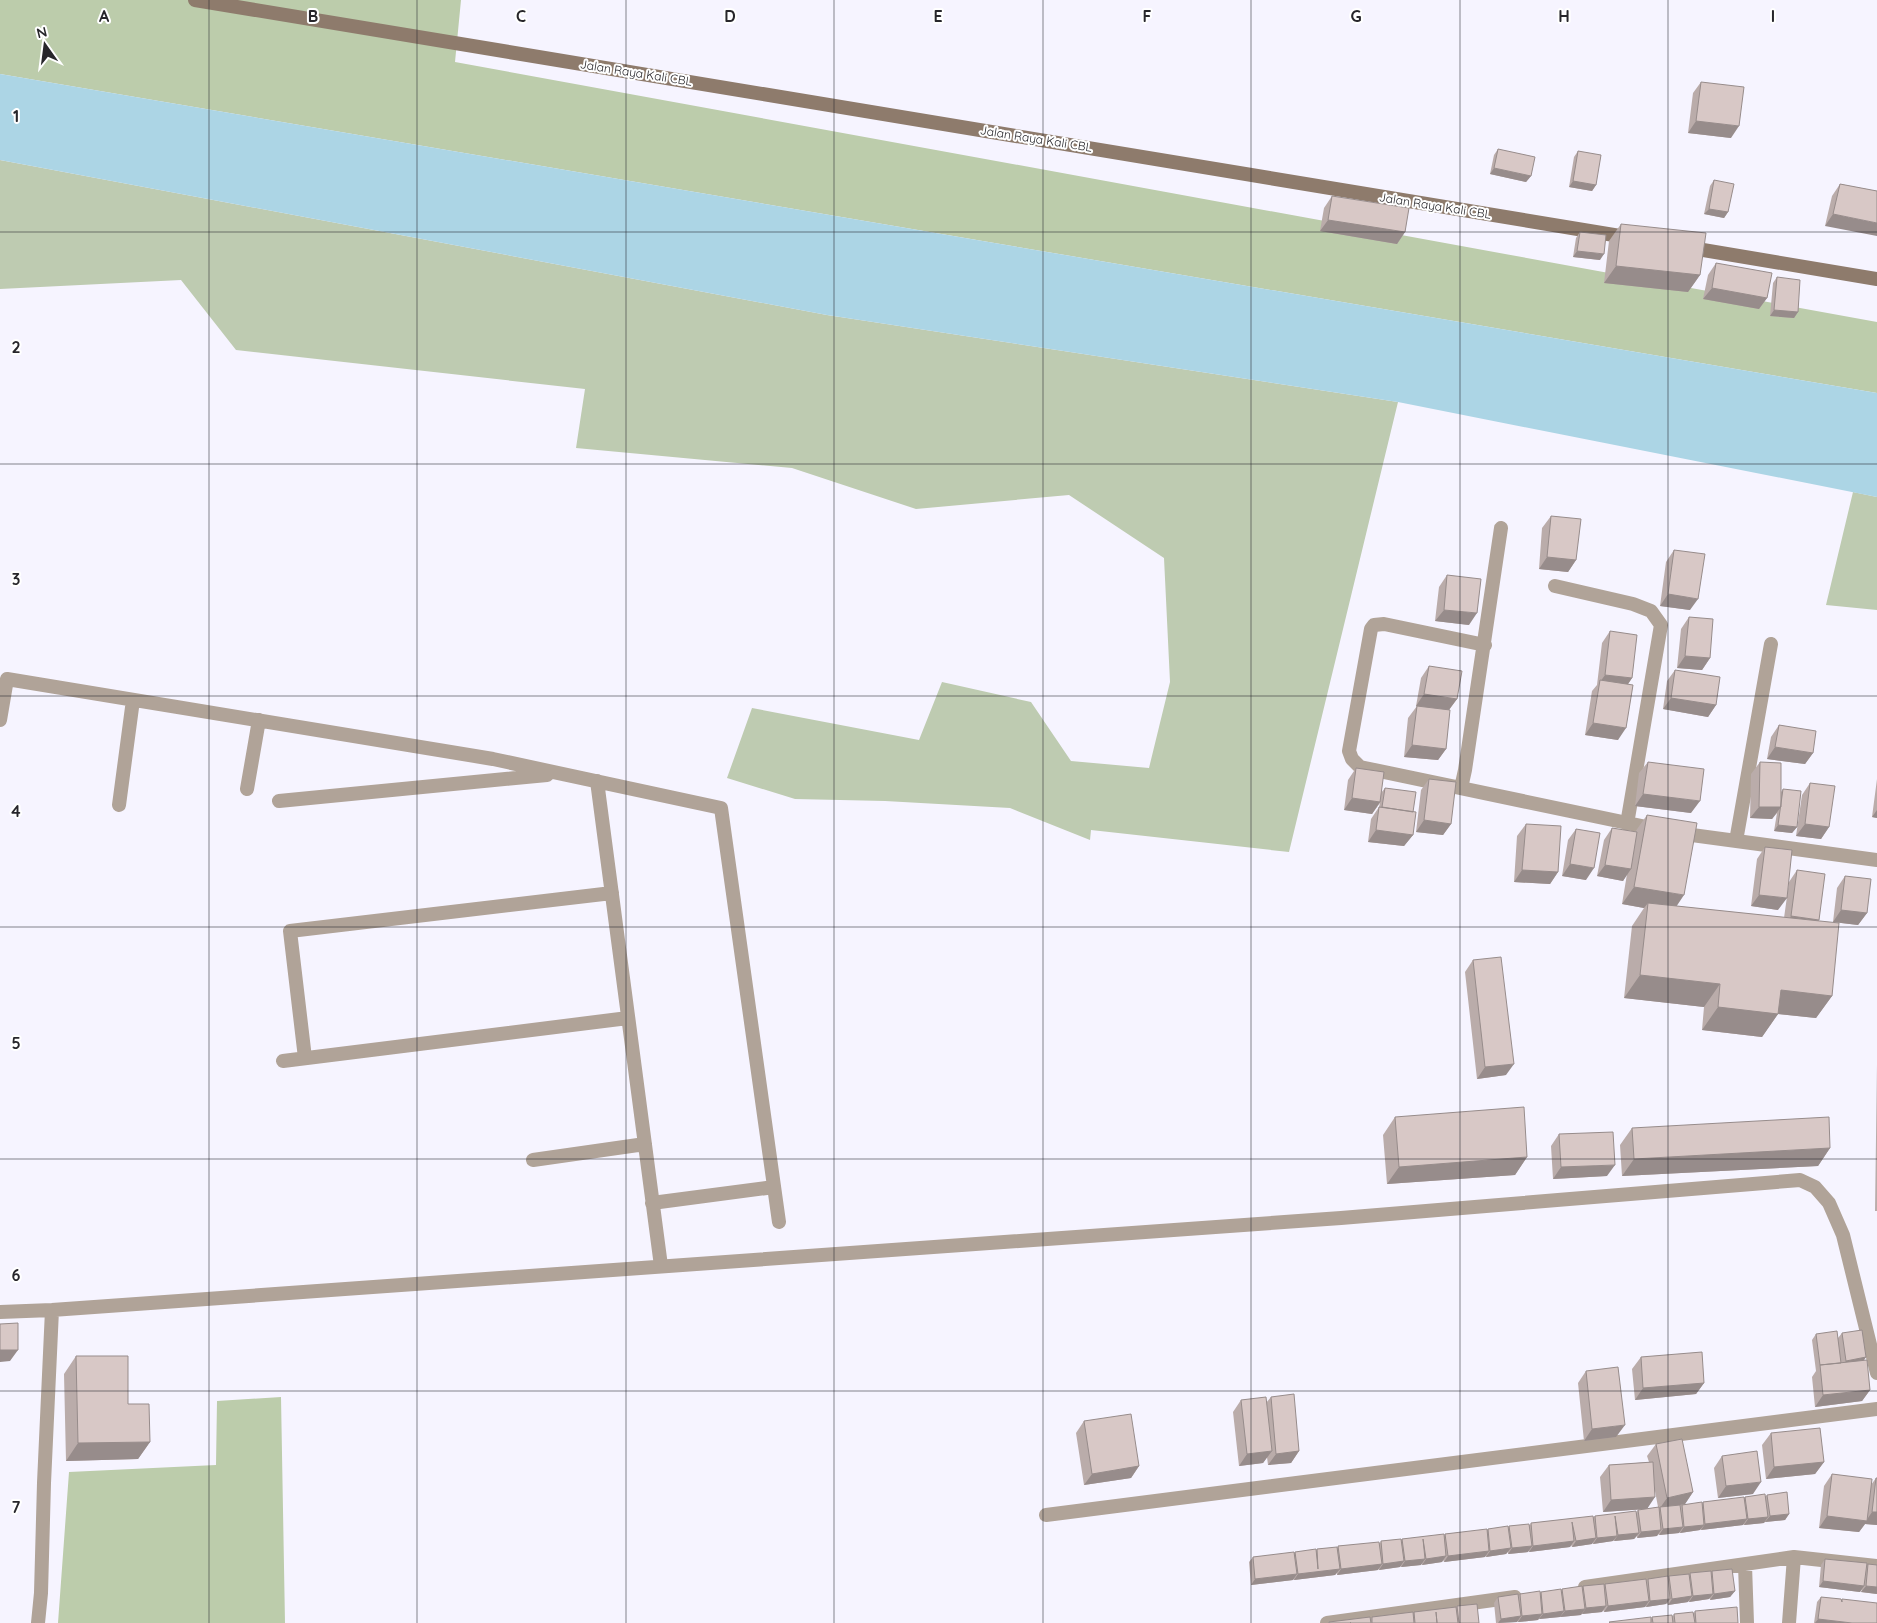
<svg xmlns="http://www.w3.org/2000/svg" width="1877" height="1623" viewBox="0 0 1877 1623" font-family="Quicksand,sans-serif">
	<rect width="100%" height="100%" fill="#f6f4ff"/>
	<!-- green -->
	<path fill="#becbb1" d="M0,160L827,315L1398,402L1289,852L1091,830L1090,840L1010,808L885,801L795,799L727,778L752,708L919,740L942,682L1031,702L1071,761L1149,768L1170,682L1164,558L1069,495L916,509L792,468L576,448L585,389L236,350L181,280L0,289Z
		M1853,492L1877,497V610L1826,605Z"/>
	<!-- forest -->
	<path fill="#bcccab" d="M0,0H461L455,62L1877,322V393L0,74Z
		M281,1397L285,1623H58L69,1472L216,1465L217,1401Z"/>
	<!-- water -->
	<path fill="#acd5e5" d="M0,74L1877,393V497L1398,402L827,315L0,160Z"/>
	<g fill="none" stroke-linecap="round" stroke-linejoin="round">
		<!-- minor -->
		<path stroke="#b0a398" stroke-width="14" d="M1555,586L1633,604L1651,611L1661,625L1627,824
			M1485,645L1384,624L1374,625L1371,629L1349,751L1352,759L1360,767L1656,829
			M0,720L7,679L493,759L721,808L779,1222
			M597,781L661,1266
			M1461,788L1465,770L1501,528
			M247,789L259,720
			M279,801L547,775
			M119,805L133,700
			M1677,833L1877,860
			M1736,841L1771,644
			M305,1058L290,931L612,893
			M283,1061L628,1018
			M533,1160L645,1144
			M652,1203L774,1187
			M0,1312L52,1310L1341,1218L1800,1180L1815,1187L1829,1203L1843,1235L1877,1373
			M1046,1515L1877,1409
			M1745,1565L1747,1623
			M1585,1587L1794,1557L1877,1566
			M38,1623L41,1593L44,1483L52,1310
			M1327,1623L1515,1597
			M1789,1623L1794,1557"/>
		<!-- secondary -->
		<path stroke="#8e7b6c" stroke-width="14" d="M195,0L1632,238
			M1685,247L1877,279"/>
	</g>
	<!-- wall -->
	<path fill="#baacaa" fill-rule="evenodd" d="M1701,82L1731,138L1688,133L1693,93Z
		M1498,149L1531,176L1526,182L1490,174L1494,155Z
		M1578,151L1596,185L1592,191L1569,187L1574,157Z
		M1714,180L1728,212L1724,218L1704,214L1710,186Z
		M1840,184L1877,191L1825,226L1832,196Z
		M1332,196L1405,232L1397,244L1320,231L1324,208Z
		M1621,224L1700,275L1688,292L1604,283L1609,241Z
		M1580,232L1600,260L1573,257L1576,238Z
		M1716,263L1767,298L1759,309L1703,299L1708,275Z
		M1777,277L1798,312L1794,318L1770,316L1773,283Z
		M1551,516L1576,560L1568,572L1539,569L1542,528Z
		M1674,550L1690,610L1660,606L1666,562Z
		M1447,575L1469,625L1435,621L1439,587Z
		M1689,617L1710,658L1702,670L1677,668L1681,629Z
		M1610,631L1632,678L1628,684L1618,740L1585,735L1592,691L1597,685L1602,643Z
		M1429,666L1457,699L1449,710L1446,749L1438,760L1404,757L1408,718L1417,706L1423,707L1416,706L1421,678Z
		M1675,670L1716,705L1708,717L1663,709L1667,681Z
		M1779,725L1813,753L1805,764L1767,759L1771,737Z
		M1648,762L1691,813L1635,806L1639,773Z
		M1760,762L1781,792L1783,789L1797,827L1792,833L1774,831L1777,813L1772,819L1750,818L1751,774Z
		M1356,768L1381,793L1385,788L1413,811V835L1404,846L1368,842L1371,819L1379,807L1380,803L1372,814L1344,810L1348,780Z
		M1429,779L1451,824L1443,835L1416,832L1421,790Z
		M1877,779V818L1872,817Z
		M1810,783L1829,827L1821,839L1796,836L1802,795Z
		M1647,815L1676,906L1784,918L1789,882L1797,870L1818,921L1832,996L1816,1018L1778,1014L1762,1037L1702,1030L1704,1007L1624,998L1632,926L1644,908L1622,904L1627,874L1623,881L1597,876L1604,840L1612,828L1635,832Z
		M1526,824L1558,872L1550,884L1514,882L1517,836Z
		M1576,829L1586,880L1562,876L1568,840Z
		M1765,847L1778,910L1751,906L1757,859Z
		M1845,876L1867,913L1858,925L1833,922L1837,888Z
		M1473,960L1506,1075L1477,1079L1465,972Z
		M1877,1064V1211H1875Z
		M1395,1117L1527,1157L1515,1175L1387,1184L1383,1135Z
		M1632,1128L1830,1148L1818,1166L1622,1176L1620,1145Z
		M1559,1134L1607,1176L1553,1179L1551,1146Z
		M1842,1333L1866,1357L1864,1360L1870,1390L1862,1401L1815,1407L1812,1377L1816,1371L1812,1340L1816,1334L1838,1338Z
		M76,1356L128,1404L150,1442L138,1459L66,1461L64,1374Z
		M1641,1357L1704,1383L1696,1394L1635,1400L1632,1369Z
		M1586,1371L1616,1437L1584,1441L1578,1383Z
		M1271,1397L1299,1451L1291,1463L1268,1465L1267,1457L1263,1463L1239,1466L1233,1412L1241,1400L1266,1403Z
		M1084,1421L1139,1466L1131,1478L1084,1485L1076,1433Z
		M1771,1433L1824,1462L1815,1474L1766,1479L1762,1445Z
		M1656,1444L1693,1492L1685,1504H1702L1703,1502L1744,1498L1745,1497L1766,1496L1767,1495L1789,1514L1785,1520L1765,1522V1521L1764,1523L1744,1525V1524L1743,1525L1701,1530V1529L1700,1530L1680,1533V1532L1679,1533L1659,1535L1658,1534L1657,1536L1637,1538V1536L1634,1539L1614,1541V1540L1613,1541L1593,1544V1542L1592,1544L1572,1547L1571,1545L1570,1547L1529,1552V1550L1528,1552L1508,1554V1552L1506,1554L1486,1557V1555L1485,1557L1444,1562L1443,1560L1442,1562L1422,1565V1563L1421,1565L1401,1567V1566L1400,1567L1379,1570V1568L1378,1570L1337,1575V1573L1335,1575L1294,1580V1579L1293,1580L1251,1585L1249,1562L1253,1557L1294,1553L1295,1552L1316,1551L1317,1549L1337,1548L1338,1546L1380,1543L1381,1541L1401,1540L1402,1539L1444,1536L1445,1534L1487,1530L1488,1529L1508,1528L1509,1526L1530,1525L1531,1523L1593,1517L1595,1516L1636,1513L1638,1510L1644,1509L1603,1512L1600,1477L1609,1465L1649,1462L1647,1456ZM1655,1491L1658,1507L1647,1509Z
		M1722,1456L1753,1494L1718,1498L1714,1468Z
		M1832,1474L1871,1485L1876,1478L1877,1525L1865,1524L1859,1532L1819,1528L1824,1486Z
		M1825,1559L1867,1566L1868,1564L1877,1594L1861,1592L1862,1589L1860,1592L1819,1587L1821,1565Z
		M1712,1571L1735,1591L1730,1597L1710,1600V1598L1709,1599L1689,1602V1600L1688,1602L1668,1605L1667,1603L1666,1604L1646,1607V1606L1645,1607L1604,1612L1603,1610L1602,1612L1582,1614V1613L1581,1615L1560,1617V1616V1617L1539,1619V1618L1538,1620L1518,1622V1621L1517,1622L1496,1623L1494,1603L1498,1597L1518,1596L1520,1594L1540,1593L1541,1592L1561,1591L1562,1589L1583,1588V1586H1604L1605,1584L1646,1580L1648,1579L1668,1577L1669,1576L1689,1575L1690,1573L1711,1572Z
		M1821,1597L1841,1600L1877,1623H1814L1817,1602Z
		M1457,1606L1479,1623H1328L1329,1622L1371,1618L1372,1617L1413,1613L1414,1612L1456,1608Z
		M1695,1611L1738,1623H1609V1622L1651,1619L1652,1617L1673,1616L1674,1614L1694,1613Z"/>
	<!-- shaded-wall -->
	<path fill="#978c8b" d="M1696,121L1739,126L1731,138L1688,133Z
		M1494,168L1531,176L1526,182L1490,174Z
		M1573,181L1596,185L1592,191L1569,187Z
		M1709,209L1728,212L1724,218L1704,214Z
		M1833,214L1877,223V236L1825,226Z
		M1328,220L1405,232L1397,244L1320,231Z
		M1577,251L1604,254L1600,260L1573,257Z
		M1616,266L1700,275L1688,292L1604,283Z
		M1712,288L1767,298L1759,309L1703,299Z
		M1774,310L1798,312L1794,318L1770,316Z
		M1547,557L1576,560L1568,572L1539,569Z
		M1668,594L1698,599L1690,610L1660,606Z
		M1444,610L1477,613L1469,625L1435,621Z
		M1685,656L1710,658L1702,670L1677,668Z
		M1605,675L1632,678L1624,690L1600,682Z
		M1424,694L1457,699L1448,711L1416,706Z
		M1671,698L1716,705L1708,717L1663,709Z
		M1593,723L1626,728L1618,740L1585,735Z
		M1412,745L1446,749L1438,760L1404,757Z
		M1775,747L1813,753L1805,764L1767,759Z
		M1643,794L1700,801L1691,813L1635,806Z
		M1352,798L1380,802L1372,814L1344,810Z
		M1759,807H1781L1772,819L1750,818Z
		M1877,810V818L1872,817Z
		M1424,820L1451,824L1443,835L1416,832Z
		M1805,824L1829,827L1821,839L1796,836Z
		M1778,825L1797,827L1792,833L1774,831Z
		M1376,830L1413,835L1404,846L1368,842Z
		M1570,864L1594,868L1586,880L1562,876Z
		M1605,865L1631,869L1623,881L1597,876Z
		M1522,870L1558,872L1550,884L1514,882Z
		M1634,887L1684,895L1672,913L1648,903L1644,908L1622,904Z
		M1759,895L1787,898L1778,910L1751,906Z
		M1841,910L1867,913L1858,925L1833,922Z
		M1791,916L1819,920L1811,931L1783,927Z
		M1640,975L1720,984L1704,1007L1624,998Z
		M1781,990L1832,996L1816,1018L1778,1014L1762,1037L1702,1030L1718,1007Z
		M1514,1064L1506,1075L1477,1079L1485,1067Z
		M1830,1148L1818,1166L1622,1176L1634,1159Z
		M1527,1157L1515,1175L1387,1184L1399,1167Z
		M1615,1165L1607,1176L1553,1179L1561,1167Z
		M0,1350H18L10,1361L0,1362Z
		M1866,1357L1862,1363L1842,1366L1846,1361Z
		M1704,1383L1696,1394L1635,1400L1643,1388Z
		M1870,1390L1862,1401L1815,1407L1823,1395Z
		M1625,1425L1616,1437L1584,1441L1592,1429Z
		M150,1442L138,1459L66,1461L78,1443Z
		M1272,1451L1263,1463L1239,1466L1247,1454Z
		M1299,1451L1291,1463L1268,1465L1276,1454Z
		M1824,1462L1815,1474L1766,1479L1774,1467Z
		M1139,1466L1131,1478L1084,1485L1092,1474Z
		M1761,1482L1753,1494L1718,1498L1726,1486Z
		M1693,1492L1685,1504L1660,1509V1508L1667,1498Z
		M1655,1497L1647,1509L1603,1512L1611,1500Z
		M1872,1512H1877V1525L1865,1524L1859,1532L1819,1528L1827,1516L1866,1521Z
		M1789,1514L1785,1520L1765,1522L1770,1516Z
		M1768,1517L1764,1523L1744,1525L1748,1519Z
		M1747,1519L1743,1525L1701,1530L1705,1524Z
		M1704,1525L1700,1530L1680,1533L1684,1527Z
		M1683,1527L1679,1533L1659,1535L1663,1529Z
		M1661,1530L1657,1536L1637,1538L1641,1532Z
		M1639,1533L1634,1539L1614,1541L1618,1535Z
		M1617,1536L1613,1541L1593,1544L1597,1538Z
		M1596,1538L1592,1544L1572,1547L1576,1541Z
		M1574,1541L1570,1547L1529,1552L1533,1546Z
		M1532,1546L1528,1552L1508,1554L1512,1548Z
		M1511,1548L1506,1554L1486,1557L1490,1551Z
		M1489,1551L1485,1557L1444,1562L1448,1556Z
		M1446,1556L1442,1562L1422,1565L1426,1559Z
		M1425,1559L1421,1565L1401,1567L1405,1561Z
		M1404,1561L1400,1567L1379,1570L1383,1564Z
		M1382,1564L1378,1570L1337,1575L1341,1569Z
		M1340,1569L1335,1575L1294,1580L1298,1574Z
		M1297,1574L1293,1580L1251,1585L1255,1579Z
		M1823,1581L1864,1586L1860,1592L1819,1587Z
		M1866,1586L1877,1587V1594L1861,1592Z
		M1735,1591L1730,1597L1710,1600L1714,1594Z
		M1713,1594L1709,1599L1689,1602L1693,1596Z
		M1692,1596L1688,1602L1668,1605L1672,1599Z
		M1670,1599L1666,1604L1646,1607L1650,1601Z
		M1649,1601L1645,1607L1604,1612L1608,1606Z
		M1606,1606L1602,1612L1582,1614L1586,1608Z
		M1585,1609L1581,1615L1560,1617L1565,1611Z
		M1564,1611L1560,1617L1539,1619L1543,1614Z
		M1542,1614L1538,1620L1518,1622L1522,1616Z
		M1521,1616L1517,1622L1498,1623L1501,1619Z
		M1818,1619L1852,1623H1815Z"/>
	<!-- building -->
	<path fill="#d8c8c6" stroke="#978c8b" d="M1701,82L1744,87L1739,126L1696,121Z
		M1498,149L1535,157L1531,176L1494,168Z
		M1578,151L1601,155L1596,185L1573,181Z
		M1714,180L1734,184L1728,212L1709,209Z
		M1840,184L1877,191V223L1833,214Z
		M1332,196L1409,208L1405,232L1328,220Z
		M1621,224L1706,233L1700,275L1616,266Z
		M1580,232L1606,235L1604,254L1577,251Z
		M1716,263L1772,273L1767,298L1712,288Z
		M1777,277L1800,280L1798,312L1774,310Z
		M1551,516L1581,519L1576,560L1547,557Z
		M1674,550L1705,554L1698,599L1668,594Z
		M1447,575L1481,579L1477,613L1444,610Z
		M1689,617L1713,619L1710,658L1685,656Z
		M1610,631L1637,635L1632,678L1605,675Z
		M1429,666L1462,671L1457,699L1424,694Z
		M1675,670L1720,677L1716,705L1671,698Z
		M1600,680L1633,685L1626,728L1593,723Z
		M1417,706L1450,710L1446,749L1412,745Z
		M1779,725L1816,731L1813,753L1775,747Z
		M1648,762L1704,769L1700,801L1643,794Z
		M1760,762L1781,763V807H1759Z
		M1356,768L1384,772L1380,802L1352,798Z
		M1429,779L1456,782L1451,824L1424,820Z
		M1810,783L1835,786L1829,827L1805,824Z
		M1385,788L1416,792L1413,812L1382,807Z
		M1783,789L1801,791L1797,827L1778,825Z
		M1379,807L1416,812L1413,835L1376,830Z
		M1647,815L1697,823L1684,895L1634,887Z
		M1526,824L1561,826L1558,872L1522,870Z
		M1612,828L1637,832L1631,869L1605,865Z
		M1576,829L1600,833L1594,868L1570,864Z
		M1765,847L1792,850L1787,898L1759,895Z
		M1797,870L1825,874L1819,920L1791,916Z
		M1845,876L1871,879L1867,913L1841,910Z
		M1648,903L1839,923L1832,996L1781,990L1778,1014L1718,1007L1720,984L1640,975Z
		M1501,957L1514,1064L1485,1067L1473,960Z
		M1524,1107L1527,1157L1399,1167L1395,1117Z
		M1829,1117L1830,1148L1634,1159L1632,1128Z
		M1613,1132L1615,1165L1561,1167L1559,1134Z
		M18,1323V1350H0V1324Z
		M1862,1330L1866,1357L1846,1361L1842,1333Z
		M1837,1331L1841,1363L1820,1365L1816,1334Z
		M1702,1352L1704,1383L1643,1388L1641,1357Z
		M76,1356H128V1404H149L150,1442L78,1443Z
		M1867,1360L1870,1390L1823,1395L1820,1365Z
		M1618,1367L1625,1425L1592,1429L1586,1371Z
		M1294,1394L1299,1451L1276,1454L1271,1397Z
		M1266,1397L1272,1451L1247,1454L1241,1400Z
		M1131,1414L1139,1466L1092,1474L1084,1421Z
		M1820,1428L1824,1462L1774,1467L1771,1433Z
		M1682,1439L1693,1492L1667,1498L1656,1444Z
		M1757,1451L1761,1482L1726,1486L1722,1456Z
		M1653,1462L1655,1497L1611,1500L1609,1465Z
		M1832,1474L1872,1479L1867,1521L1827,1516Z
		M1876,1478H1877V1512H1872Z
		M1787,1492L1789,1514L1770,1516L1767,1495Z
		M1765,1494L1768,1517L1748,1519L1745,1497Z
		M1744,1497L1747,1519L1705,1524L1703,1502Z
		M1702,1502L1704,1525L1684,1527L1682,1505Z
		M1680,1505L1683,1527L1663,1529L1660,1507Z
		M1659,1507L1661,1530L1641,1532L1638,1510Z
		M1636,1511L1639,1533L1618,1535L1615,1516L1617,1536L1597,1538L1595,1516Z
		M1593,1516L1596,1538L1576,1541L1572,1522L1574,1541L1533,1546L1531,1523Z
		M1529,1524L1532,1546L1512,1548L1509,1526Z
		M1508,1526L1511,1548L1490,1551L1488,1529Z
		M1487,1529L1489,1551L1448,1556L1445,1534Z
		M1444,1534L1446,1556L1426,1559L1423,1539L1425,1559L1405,1561L1402,1539Z
		M1401,1539L1404,1561L1383,1564L1381,1541Z
		M1379,1542L1382,1564L1341,1569L1338,1546Z
		M1337,1547L1340,1569L1298,1574L1295,1552L1316,1549L1318,1569L1317,1549Z
		M1294,1552L1297,1574L1255,1579L1253,1557Z
		M1825,1559L1867,1563L1864,1586L1823,1581Z
		M1868,1564L1877,1565V1587L1866,1586Z
		M1732,1569L1735,1591L1714,1594L1712,1571Z
		M1711,1571L1713,1594L1693,1596L1690,1573Z
		M1689,1574L1692,1596L1672,1599L1669,1576Z
		M1668,1576L1670,1599L1650,1601L1648,1579Z
		M1646,1579L1649,1601L1608,1606L1605,1584Z
		M1604,1584L1606,1606L1586,1608L1583,1586Z
		M1582,1586L1585,1609L1565,1611L1562,1589Z
		M1561,1589L1564,1611L1543,1614L1541,1592Z
		M1540,1591L1542,1614L1522,1616L1520,1594Z
		M1518,1594L1521,1616L1501,1619L1498,1597Z
		M1821,1597L1841,1599L1842,1602V1599L1877,1603V1623H1852L1818,1619Z
		M1477,1604L1479,1623H1459L1457,1606Z
		M1456,1607L1458,1623H1437L1436,1612L1437,1623H1415L1414,1612Z
		M1737,1607L1738,1623H1696L1695,1611Z
		M1413,1612L1414,1623H1372V1617Z
		M1693,1612L1695,1623H1675L1674,1614Z
		M1672,1615L1673,1623H1653L1652,1617Z
		M1370,1617L1371,1623H1351L1350,1622L1351,1623H1329V1622Z
		M1651,1617V1623H1610L1609,1622Z"/>
	<!-- grid -->
	<path fill="none" stroke="#27262b" stroke-width="1" stroke-opacity="0.55" d="M209,0V1623M417,0V1623M626,0V1623M834,0V1623M1043,0V1623M1251,0V1623M1460,0V1623M1668,0V1623M0,232H1877M0,464H1877M0,696H1877M0,927H1877M0,1159H1877M0,1391H1877"/>
	<g text-anchor="middle" stroke-width="4" stroke-linejoin="round" paint-order="stroke">
		<!-- street labels -->
		<g font-size="12" fill="#27262b" stroke="#fff">
			<text transform="translate(636 73) rotate(9)" y="4">Jalan Raya Kali CBL</text>
			<text transform="translate(1036 139) rotate(9)" y="4">Jalan Raya Kali CBL</text>
			<text transform="translate(1435 206) rotate(9)" y="4">Jalan Raya Kali CBL</text>
		</g>
	</g>
	<g font-size="16" text-anchor="middle" font-weight="bold" fill="#27262b" stroke="#fff" stroke-width="4" stroke-linejoin="round" paint-order="stroke">
		<text x="104" y="22">A</text>
		<text x="313" y="22">B</text>
		<text x="521" y="22">C</text>
		<text x="730" y="22">D</text>
		<text x="938" y="22">E</text>
		<text x="1147" y="22">F</text>
		<text x="1356" y="22">G</text>
		<text x="1564" y="22">H</text>
		<text x="1773" y="22">I</text>
		<text x="16" y="122">1</text>
		<text x="16" y="353">2</text>
		<text x="16" y="585">3</text>
		<text x="16" y="817">4</text>
		<text x="16" y="1049">5</text>
		<text x="16" y="1281">6</text>
		<text x="16" y="1513">7</text>
	</g>
	<!-- north arrow -->
	<g transform="translate(45 45) rotate(346)" stroke="#ffffff" stroke-width="4" paint-order="stroke">
	<path d="M0-4L9 19L0 12L-9 19Z" fill="#27262b"/>
	<text y="-8" font-size="14" font-weight="bold" text-anchor="middle" fill="#27262b">N</text>
	</g>
</svg>
